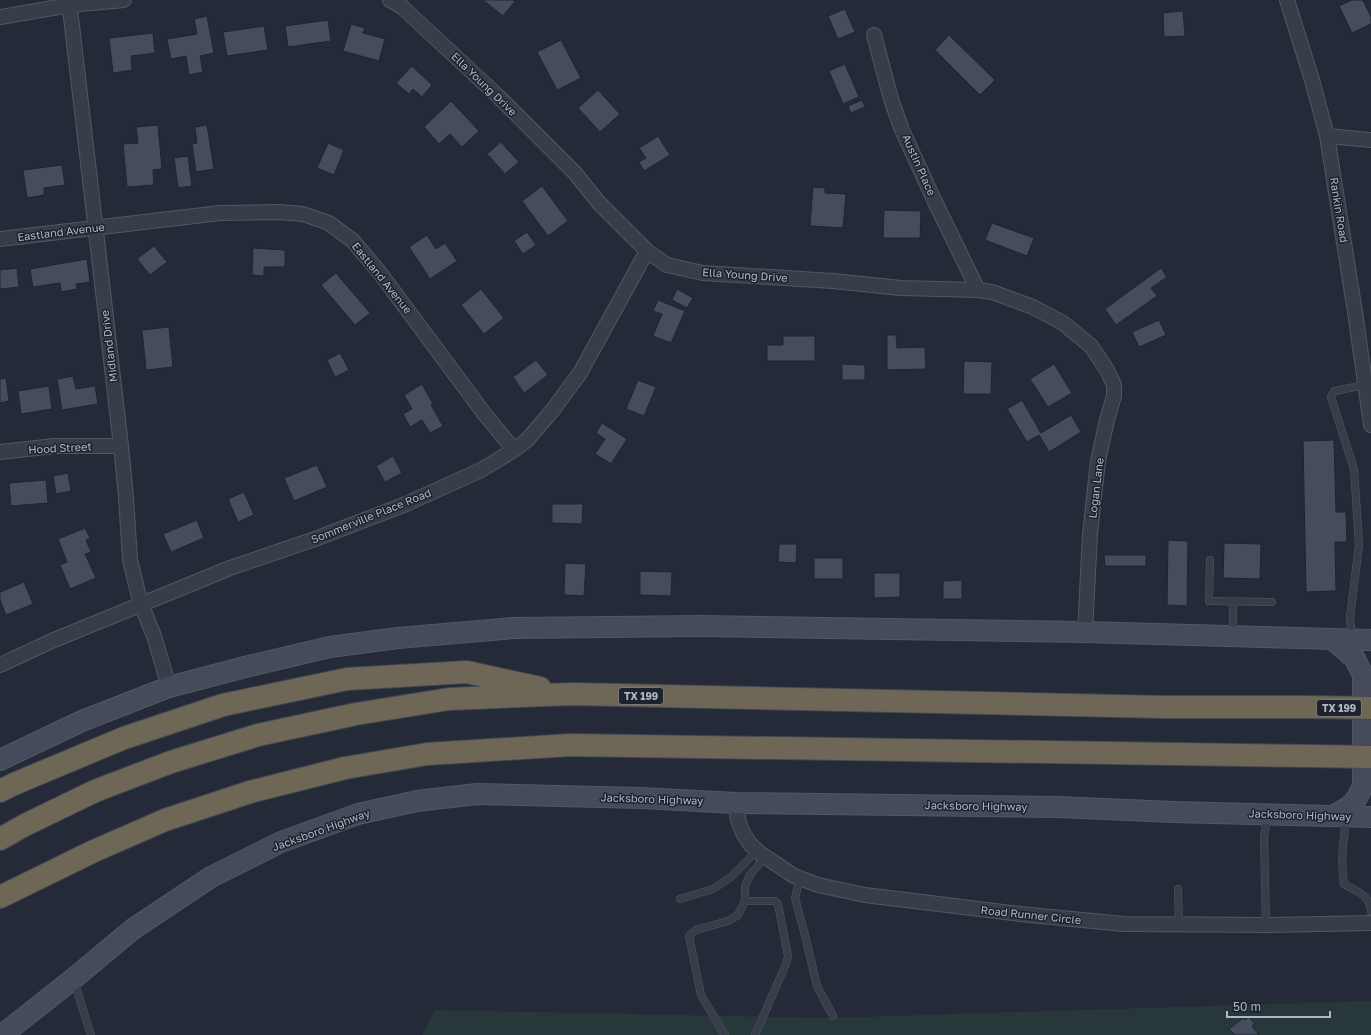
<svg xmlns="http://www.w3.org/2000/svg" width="1371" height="1035" viewBox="0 0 1371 1035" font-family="'Golos Text',sans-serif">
	<rect width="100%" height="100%" fill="#242a38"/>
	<!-- green -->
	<path fill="#27373a" d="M1371,1001V1035H422L435,1010L825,1018Z"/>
	<!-- building -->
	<path fill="#454d5d" stroke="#1e2430" d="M483,0H513L515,1L503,16Z
		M1352,0H1363L1371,17V24L1352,33L1339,6Z
		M845,9L855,32L838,39L828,16Z
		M1183,11L1185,36L1164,37L1163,13Z
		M207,16L214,53L200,56L203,72L189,75L186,56L171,59L167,39L197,34L194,19Z
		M328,20L331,41L288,47L285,26Z
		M351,24L365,28L363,33L385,39L379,61L343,51Z
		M264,26L268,50L227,56L223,32Z
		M153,33L155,53L131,56L132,70L113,73L109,38Z
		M949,35L995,80L980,95L935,50Z
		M561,40L581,78L557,90L537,52Z
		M845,64L859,97L843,104L829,71Z
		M412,66L432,85L422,97L413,89L409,94L396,83Z
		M598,90L620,114L600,132L578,108Z
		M862,100L865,107L851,113L848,106Z
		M451,101L479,131L462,147L450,134L439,144L424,127Z
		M158,125L162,169L153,170L154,185L127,187L123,144L138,143L136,127Z
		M207,125L214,169L196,172L192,144L197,143L195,127Z
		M658,136L670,155L644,171L639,162L646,158L639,148Z
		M501,142L519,162L505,174L487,154Z
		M328,143L344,150L334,175L317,168Z
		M188,156L192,186L178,188L174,158Z
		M62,165L65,185L44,188V195L27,198L23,170Z
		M542,186L568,221L548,236L522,201Z
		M813,187L825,188V193L846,194L843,228L810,226Z
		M884,210L921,211L920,238H883Z
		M992,223L1034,238L1027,256L985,240Z
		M527,232L536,245L523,254L514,241Z
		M427,235L436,249L445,243L457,261L430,279L409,247Z
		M154,246L167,262L150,275L137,259Z
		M253,248L285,250V267H264V276L252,275Z
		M87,259L90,282L76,284L77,289L61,292L60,283L33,287L30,269Z
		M17,268L19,287L0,289V270Z
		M1161,268L1167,277L1151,288L1157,296L1116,325L1105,309Z
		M336,273L370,313L355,325L321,285Z
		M481,289L504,318L484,334L461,305Z
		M677,289L693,298L687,308L672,300Z
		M658,300L685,311L671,343L653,336L662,314L653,311Z
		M1159,320L1166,335L1139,347L1132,332Z
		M169,327L173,367L146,370L142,330Z
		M887,335H896L897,348L925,347L926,369L887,370Z
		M783,336H815V361H767V345H783Z
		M340,353L349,370L335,377L327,360Z
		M536,360L548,375L524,393L513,377Z
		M964,361L992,362L991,394H963Z
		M842,364L865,365V380H842Z
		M1054,364L1072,393L1048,407L1030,379Z
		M73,376L76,389L95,386L98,404L62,410L57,379Z
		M6,378L9,401L0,403V379Z
		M638,380L656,387L644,416L626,409Z
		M422,384L433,404L431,405L443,426L430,433L422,420L410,427L403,414L412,409L404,395Z
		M49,386L52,409L21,414L18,391Z
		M1022,400L1041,433L1071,415L1081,432L1049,452L1039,435L1027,442L1007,409Z
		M602,423L627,439L611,464L595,454L605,439L596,433Z
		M1334,440L1336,512H1346L1347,542H1335L1336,591L1306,592L1303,441Z
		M393,456L402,473L385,482L376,466Z
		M317,465L327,487L294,501L284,478Z
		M68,473L71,491L56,494L53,476Z
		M46,480L48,503L11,506L9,483Z
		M244,492L254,515L238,522L228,499Z
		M552,504H583L582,524L552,523Z
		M197,520L204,538L171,552L163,534Z
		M85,528L90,538L86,540L91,552L85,554L96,578L70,589L60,565L67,562L58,539Z
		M1168,540L1188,541L1187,606L1167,605Z
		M1224,543L1261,544L1260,579L1223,578Z
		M779,544H797L796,563L778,562Z
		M1104,555H1146V566H1105Z
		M814,558H843V579H814Z
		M565,563L586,564L584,596L564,595Z
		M640,571L672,572L671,596L640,595Z
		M874,573H900V597L874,598Z
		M962,580V599H943V581Z
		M24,582L33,604L6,615L0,600V592Z
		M1249,1017L1255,1024L1252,1026L1259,1035H1235L1229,1029L1243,1018L1245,1020Z"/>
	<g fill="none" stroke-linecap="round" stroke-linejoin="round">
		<defs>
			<path id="service" d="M1210,560L1209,601L1272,602
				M1233,636V601
				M1352,637L1350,618L1359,544L1354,469L1331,397L1334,391L1365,385
				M1347,817C1343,839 1340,862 1344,884C1357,892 1369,894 1371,911
				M800,878L795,898L804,931L817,986L833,1016
				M1178,889L1179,925
				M680,899L713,889L731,877L757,851
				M745,901H775L778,904L788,956L786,964L755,1035
				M1266,925L1264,837L1267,817
				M74,981L91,1035
				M725,1035L701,995L689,936L696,930L728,921L738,915L745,901V886L750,875L765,857"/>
			<path id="minor" d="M69,0L121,446L126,497L130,560L140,601L154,636L169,687
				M390,0L402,7L499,97L575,173L599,203L647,251L667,265L703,273L833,281L901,288L978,290L992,292L1033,307L1063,323L1091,346L1107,370L1114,385V396L1107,420L1098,461L1090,534L1085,632
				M1287,0L1312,80L1327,136L1355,312L1371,425
				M0,17L70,5L124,0
				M874,35L891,99L902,130L935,202L978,290
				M1327,136L1371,140
				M0,239L220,213L279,212L303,214L329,223L353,241L380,273L483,412L514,450
				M0,452L54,446H121
				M0,665L54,640L230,568L315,539L406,504L481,470L514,450L527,440L552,411L580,373L647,251
				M736,803L738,820L743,833L750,844L761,854L794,876L818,885L865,895L1020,914L1124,924L1269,925L1371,923"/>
			<path id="secondary" d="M1332,639L1355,659L1363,675V785C1356,804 1350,807 1332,816
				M0,760L82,721L169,687L249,666L330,647L398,638L514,628L701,626L1085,632L1371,640
				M2,1035L73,979L133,929L211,877L281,842L358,814L417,801L477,794L641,798L736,803L1058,807L1173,812L1371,817"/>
			<path id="motorway" d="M0,791L14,784L124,738L223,705L347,679L467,672L540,688
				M0,839L25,825L95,791L171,762L258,735L356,714L449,699L572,694L1162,707H1306
				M0,897L94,851L165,820L250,792L345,768L427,754L570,745L1311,756"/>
		</defs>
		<!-- service casing -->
		<use href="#service" stroke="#525764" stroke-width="8"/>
		<!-- minor casing -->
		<use href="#minor" stroke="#525764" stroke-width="16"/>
		<!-- secondary casing -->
		<use href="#secondary" stroke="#525764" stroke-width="22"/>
		<!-- motorway casing -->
		<use href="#motorway" stroke="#424754" stroke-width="24"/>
		<!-- service -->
		<use href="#service" stroke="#373d49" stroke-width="7"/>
		<!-- minor -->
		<use href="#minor" stroke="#373d49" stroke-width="14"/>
		<!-- secondary -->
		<use href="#secondary" stroke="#464b5b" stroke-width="20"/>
		<!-- motorway -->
		<use href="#motorway" stroke="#6e6755" stroke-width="22"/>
		<defs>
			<path id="motorway-bridge" d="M1306,707L1371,708
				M1311,756L1371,757"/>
		</defs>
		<!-- motorway-bridge casing -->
		<use href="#motorway-bridge" stroke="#424754" stroke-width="24" stroke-linecap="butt"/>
		<!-- motorway-bridge -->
		<use href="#motorway-bridge" stroke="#6e6755" stroke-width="22"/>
	</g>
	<g text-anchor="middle" stroke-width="3" stroke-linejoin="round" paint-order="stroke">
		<!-- shield labels -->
		<g fill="#1c222e" stroke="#858a98" stroke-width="1">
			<rect x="619" y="688" width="44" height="16" rx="3"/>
			<rect x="1317" y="700" width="44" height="16" rx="3"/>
		</g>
		<g font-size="10" font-weight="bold" fill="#b2b7c5">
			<text x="641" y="700">TX 199</text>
			<text x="1339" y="712">TX 199</text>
		</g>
		<!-- street labels -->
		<g font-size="11" fill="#b2b7c5" stroke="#1c222e">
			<text transform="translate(484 84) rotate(44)" y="4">Ella Young Drive</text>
			<text transform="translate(919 165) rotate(66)" y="4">Austin Place</text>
			<text transform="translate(1339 210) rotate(81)" y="4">Rankin Road</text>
			<text transform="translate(61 232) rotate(-7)" y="4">Eastland Avenue</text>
			<text transform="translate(745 275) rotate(4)" y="4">Ella Young Drive</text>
			<text transform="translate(382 278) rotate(51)" y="4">Eastland Avenue</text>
			<text transform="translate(109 346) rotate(-97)" y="4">Midland Drive</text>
			<text transform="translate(60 448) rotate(-3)" y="4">Hood Street</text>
			<text transform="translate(1096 488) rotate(-83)" y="4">Logan Lane</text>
			<text transform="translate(371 516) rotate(-22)" y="4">Sommerville Place Road</text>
			<text transform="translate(652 799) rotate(2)" y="4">Jacksboro Highway</text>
			<text transform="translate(976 806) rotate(1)" y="4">Jacksboro Highway</text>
			<text transform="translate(1300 815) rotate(2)" y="4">Jacksboro Highway</text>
			<text transform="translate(321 830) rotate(-20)" y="4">Jacksboro Highway</text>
			<text transform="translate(1031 915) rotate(6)" y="4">Road Runner Circle</text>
		</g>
	</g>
	<!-- scale -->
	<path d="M1227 1011v6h103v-6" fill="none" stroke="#b2b7c5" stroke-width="2"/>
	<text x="1233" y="1011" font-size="12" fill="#b2b7c5" stroke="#1c222e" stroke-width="3" paint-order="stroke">50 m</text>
</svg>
